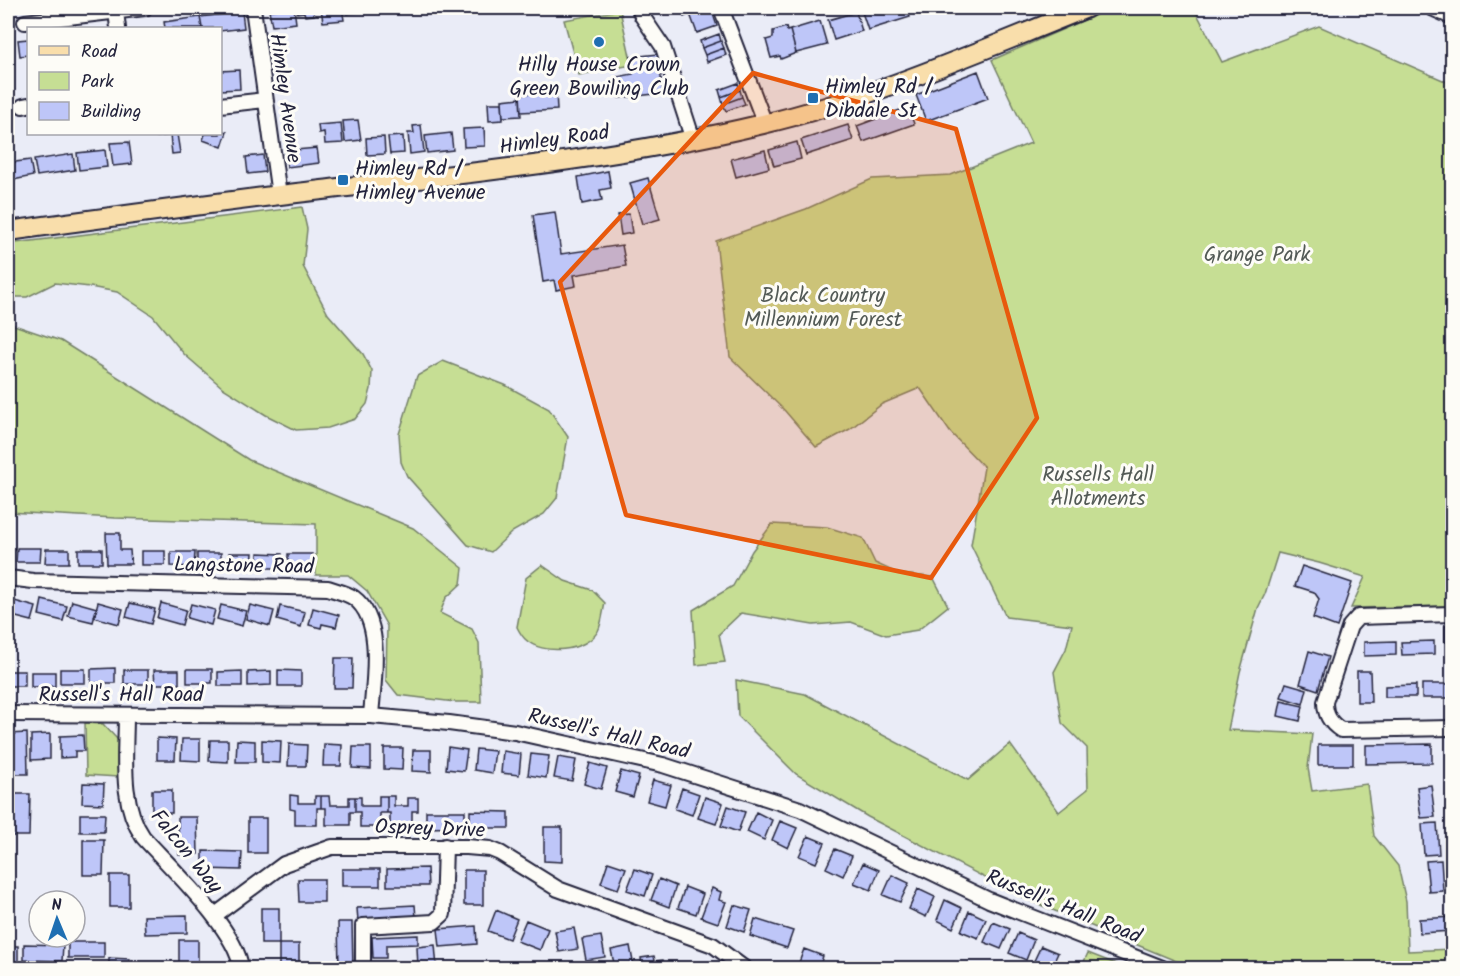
<svg xmlns="http://www.w3.org/2000/svg" width="1460" height="976" viewBox="0 0 1460 976" font-family="Kalam,sans-serif">
	<rect width="100%" height="100%" fill="#eaecf7"/>
	<filter id="ink" filterUnits="userSpaceOnUse"><feTurbulence type="fractalNoise" baseFrequency=".0167" numOctaves="2"/><feDisplacementMap in="SourceGraphic" scale="12" xChannelSelector="R" yChannelSelector="G"/><feConvolveMatrix kernelMatrix="1 2 1 2 8 2 1 2 1" color-interpolation-filters="sRGB"/></filter>
	<g filter="url(#ink)">
		<!-- green -->
		<path fill="#c6de94" stroke="#748068" stroke-width="1.5" d="M1112,8H1194L1222,62L1319,26L1452,84V606L1351,608L1365,577L1319,563L1278,553L1265,594L1258,608L1240,672L1228,730L1312,734L1308,768L1312,791L1367,784L1374,836L1398,866L1406,901L1408,951L1452,949V968H1193L1026,899L868,817L796,774L738,716L736,680L805,694L968,780L1010,744L1059,812L1088,789L1087,748L1062,723L1054,672L1066,649L1072,625L1006,617L971,545L984,467L950,432L920,388L882,404L850,429L816,447L785,411L730,357L716,241L806,209L872,179L951,175L1031,143L992,60Z
			M620,10L632,65L579,75L564,20Z
			M302,207L307,229L303,266L328,314L363,354L372,371L371,389L367,404L355,419L328,428L296,430L266,415L223,388L184,354L153,316L117,292L90,287L55,283L27,297H8V244Z
			M8,323L61,341L249,460L413,528L463,568L461,584L446,598L440,613L472,629L479,643L481,702H455L398,695L386,680L387,626L367,591L348,575H316V524L115,518L8,512Z
			M443,361L505,385L549,409L568,437L557,498L544,514L512,532L491,552L468,545L407,476L401,462L399,434L417,376Z
			M772,524L827,527L863,538L875,563L899,574L933,577L948,606L918,630L886,635L851,622L813,625L741,613L719,634L725,662L696,665L693,610L733,586L752,551Z
			M542,565L565,581L592,590L605,603C603,611 602,623 598,631C586,652 542,656 525,639C522,636 519,631 517,627L526,578Z
			M85,723L103,724L118,740V777L86,775Z
			M1088,953L1126,968H1081Z"/>
		<!-- building -->
		<path fill="#bec6f8" stroke="#22223b" stroke-width="1.5" d="M294,8L296,23L272,26L269,10Z
			M296,8H313L314,15L305,16L304,12L297,13Z
			M321,8H342L344,20L323,22Z
			M346,8H360V12L347,14Z
			M411,8H433V11L411,13Z
			M460,8H468L469,15L461,16Z
			M681,8H711L717,26L697,33L690,14L684,17Z
			M867,8H907L910,17L868,30L861,9Z
			M919,8H939L921,14Z
			M242,12L244,28L220,31V28H202L200,17Z
			M856,12L862,31L834,40L828,20Z
			M200,17L202,28H165L164,22Z
			M820,21L827,45L796,53L790,30Z
			M786,27L787,31L790,30L796,53L781,59L780,56L771,58L766,40L773,38V31Z
			M719,34L721,41L702,48L700,41Z
			M28,39V55L20,56L18,40Z
			M721,41L724,48L705,55L702,48Z
			M724,48L726,55L707,62L705,55Z
			M658,54L663,93L619,98L617,77L633,74L631,57Z
			M239,70L240,89L220,90V71Z
			M978,71L988,98L926,121L916,95Z
			M738,83L740,90L721,97L719,90Z
			M740,90L742,97L723,104L721,97Z
			M556,92L557,110L521,112L520,94Z
			M742,97L745,104L726,111L723,104Z
			M520,98L521,116L503,117L502,100Z
			M488,103H502L503,120L489,121Z
			M908,107L914,124L863,142L857,126Z
			M358,120L361,140L345,142L343,121Z
			M341,123L343,143L325,144L324,132L319,133L318,125Z
			M421,125L424,152L410,154L408,133H414L413,126Z
			M848,125L853,140L806,155L801,140Z
			M484,128L485,146L464,147L463,129Z
			M220,130L227,132L222,147L203,140L205,134H220Z
			M451,133L453,150L427,153L425,136Z
			M156,134H177L180,153L172,154L170,135L157,137Z
			M403,136L404,153L390,154L388,137Z
			M384,137L385,154L367,155L366,138Z
			M129,142L132,164L113,166L110,143Z
			M797,142L801,159L774,166L769,150Z
			M317,148L319,163L287,167L285,151Z
			M105,150L107,167L79,170L77,153Z
			M765,150L769,168L736,177L731,159Z
			M73,154L75,170L37,176L34,160Z
			M263,155L265,172L248,174L246,157Z
			M30,160L33,176L8,181V163Z
			M608,171L611,188L600,190L602,200L582,204L578,177Z
			M648,178L660,219L642,224L630,183Z
			M555,212L561,254L622,245L626,266L574,275L576,286L556,290L554,280L543,282L533,215Z
			M629,214L632,233L621,235L618,215Z
			M106,533H120V550H130L131,564H107Z
			M17,548H41L40,562H16Z
			M46,549H69V563H45Z
			M78,549H102V563H78Z
			M141,551H165V565H141Z
			M171,552H195L194,567L171,566Z
			M197,553H221V567H197Z
			M229,553H253L252,567H229Z
			M258,553L282,554V568H258Z
			M288,554H312V569L288,568Z
			M1302,566L1352,583L1337,627L1313,618L1319,599L1314,592L1295,586Z
			M11,600L36,607L32,621L8,615Z
			M42,600L67,606L63,621L39,615Z
			M72,601L97,608L93,622L68,616Z
			M98,602L123,609L119,624L94,617Z
			M130,603L155,609L151,624L126,617Z
			M161,603L186,610L182,625L157,618Z
			M191,604L215,610L211,625L187,618Z
			M221,605L246,611L242,626L217,619Z
			M250,605L274,611L270,626L246,619Z
			M280,606L305,612L301,627L277,620Z
			M313,608L339,615L336,627L322,624L321,628L309,625Z
			M1445,626H1452V642H1445Z
			M1396,641V655L1364,656V642Z
			M1434,641V654L1402,655L1401,642Z
			M1309,651L1328,657L1318,690L1300,684Z
			M335,658H353L352,688H334Z
			M115,668V683H91V669Z
			M60,669H85V683H60Z
			M187,669H212V683H187Z
			M124,670H148V684H124Z
			M154,670H179V684H155Z
			M278,670L301,671V686H278Z
			M8,671H25V686H8Z
			M242,671V686H218V672Z
			M271,671V685L248,686V672Z
			M1357,671H1370L1371,702H1357Z
			M31,672H55V686L31,687Z
			M1286,683L1307,689L1303,704L1281,697Z
			M1422,684H1452V698H1422Z
			M1416,685V697H1385V686Z
			M1281,701L1303,706L1300,721L1278,716Z
			M27,733L28,774H14L8,778V734Z
			M50,734V759L31,760V735Z
			M83,735L84,751H75V757L60,758V736Z
			M157,738L176,739L175,760H157Z
			M182,739H200V761L181,760Z
			M210,740H228V762L209,761Z
			M237,740L255,741V762H236Z
			M262,740L281,741L280,763L262,762Z
			M289,744L307,745L306,766H288Z
			M324,744L342,745L341,766H323Z
			M1432,744V763L1366,764V745Z
			M1318,745H1353V765H1318Z
			M353,747H371V769L352,768Z
			M448,747L467,750L464,771L446,769Z
			M384,748H403L402,770L384,769Z
			M476,749L495,751L492,773L474,770Z
			M413,750H431V772L412,771Z
			M503,751L521,754L519,775L501,773Z
			M531,754L549,756L546,778L528,775Z
			M558,757L576,760L572,781L554,778Z
			M590,763L607,768L601,789L584,784Z
			M621,771L639,776L633,797L615,792Z
			M653,780L671,785L665,806L647,801Z
			M83,783L104,784L103,804L82,803Z
			M1431,785L1435,817L1421,818L1417,787Z
			M682,788L699,794L692,815L675,809Z
			M152,790H172V813H152Z
			M8,794H30L29,836H8Z
			M290,795L298,796V803H315V796H321V808H317V825H295V810L290,809Z
			M1447,795H1452V808H1448Z
			M321,796H329L330,805H349V797H355V812H350V825H326V808H321Z
			M379,796H387V813H380V827H360V812H355V797H361V806H379Z
			M387,796H394V806H408V798H418V811H412V827H390V813H387Z
			M705,797L723,803L716,824L698,818Z
			M728,806L745,812L738,832L721,826Z
			M426,811H465V827L426,828Z
			M470,811L509,812V828H470Z
			M756,812L772,820L764,840L747,832Z
			M80,814H105L104,832H80Z
			M178,817H197L198,854L179,855Z
			M248,818H266V853H248Z
			M780,821L797,828L788,848L772,840Z
			M1437,823L1439,854L1424,855L1422,824Z
			M544,827H562V862L544,861Z
			M808,836L825,843L816,863L799,856Z
			M83,840H104L103,875H83Z
			M835,849L852,856L843,876L826,868Z
			M203,851L242,852L241,870L203,869Z
			M1441,860L1443,891L1429,892L1426,861Z
			M608,862L626,868L618,889L601,883Z
			M863,863L879,870L871,890L854,883Z
			M427,868L428,886H387V869Z
			M342,869H380V886H342Z
			M635,869L652,875L645,896L627,890Z
			M464,870H483V905H464Z
			M110,875H129V907H110Z
			M892,875L909,883L900,902L883,895Z
			M298,879H324V902H299Z
			M659,879L676,886L669,907L651,900Z
			M685,887L703,894L696,914L678,908Z
			M712,888L721,892L719,900L726,902L718,923L701,917Z
			M918,889L935,897L926,917L909,909Z
			M945,900L962,908L953,928L937,920Z
			M415,905L416,918L358,921L357,908Z
			M734,905L751,910L744,932L727,926Z
			M261,908H279V944H261Z
			M496,910L517,919L509,939L488,931Z
			M969,911L986,919L978,938L961,931Z
			M187,915V933L145,934L144,916Z
			M1452,917V931L1420,933L1419,919Z
			M755,919L793,931L787,948L750,936Z
			M526,920L548,929L540,950L517,941Z
			M338,922H352L353,968H339Z
			M993,922L1010,929L1001,949L984,942Z
			M476,926L477,944L440,947L438,929Z
			M574,928L578,949L559,952L555,931Z
			M1018,933L1034,940L1026,960L1009,953Z
			M418,935V944L386,945V958H373L372,937Z
			M601,936L605,957L586,960L582,939Z
			M179,940H198V968H179Z
			M68,942H104V958H68Z
			M24,944L63,945L62,961L24,960Z
			M279,944H299V968H279Z
			M435,945L437,968H418L417,947Z
			M8,946H18V963H8Z
			M630,946L634,967L615,968L611,950Z
			M1041,946L1058,953L1051,968H1040L1032,965Z
			M804,949L823,956L819,968H797Z
			M654,956L655,961L663,960L664,968H642L641,958Z
			M109,958L129,959V968H109Z
			M682,964L701,967V968H682Z"/>
		<g fill="none" stroke-linecap="round" stroke-linejoin="round">
			<defs>
				<path id="minor" d="M253,8L279,195
					M639,8L642,16L663,47L693,140
					M721,8L765,124
					M1432,8L1452,17
					M116,11L118,28
					M25,22L145,8
					M220,105L265,100
					M23,106L28,105
					M8,578L33,581L328,588C336,591 347,593 354,598C385,621 373,684 371,716
					M1452,614L1358,617L1350,626L1325,702C1325,715 1330,723 1341,730L1452,728
					M8,714L371,716L449,723L515,732L663,765L800,809L989,900L1162,968
					M126,715C126,755 119,802 143,837C170,867 237,930 241,968
					M214,916L284,864L332,847H467L490,849L500,853L558,889L713,945L744,968
					M363,968V926L434,922L443,914L445,846"/>
				<path id="major" d="M8,231C112,217 217,202 322,190C470,173 618,159 763,124C874,98 981,50 1087,8"/>
			</defs>
			<!-- minor casing -->
			<use href="#minor" stroke="#22223b" stroke-width="18"/>
			<!-- major casing -->
			<use href="#major" stroke="#22223b" stroke-width="22"/>
			<!-- minor -->
			<use href="#minor" stroke="#fdfcf7" stroke-width="14"/>
			<!-- major -->
			<use href="#major" stroke="#f9deab" stroke-width="18"/>
		</g>
	</g>
	<!-- marked area -->
	<path fill="#e8590c" fill-opacity="0.2" stroke="#e8590c" stroke-width="4.5" stroke-linejoin="round" d="M753,73L956,129L1037,418L931,578L626,515L560,282Z"/>
	<!-- markers -->
	<g fill="#1f6fb2" stroke="#fdfcf7" stroke-width="2">
		<circle cx="599" cy="42" r="6"/>
		<rect x="807" y="92" width="12" height="12" rx="3"/>
		<rect x="337" y="174" width="12" height="12" rx="3"/>
	</g>
	<g text-anchor="middle" stroke-width="6" stroke-linejoin="round" paint-order="stroke">
		<!-- poi labels -->
		<g font-size="21" fill="#22223b" stroke="#fdfcf7" text-anchor="start">
			<text x="599" y="71" text-anchor="middle">Hilly House Crown<tspan x="599" dy="24">Green Bowiling Club</tspan></text>
			<text x="825" y="93">Himley Rd /<tspan x="825" dy="24">Dibdale St</tspan></text>
			<text x="355" y="175">Himley Rd /<tspan x="355" dy="24">Himley Avenue</tspan></text>
		</g>
		<!-- street labels -->
		<g font-size="21" fill="#22223b" stroke="#fdfcf7">
			<text transform="translate(286 98) rotate(82)" y="7">Himley Avenue</text>
			<text transform="translate(554 139) rotate(-8)" y="7">Himley Road</text>
			<text transform="translate(244 565) rotate(1)" y="7">Langstone Road</text>
			<text x="121" y="701">Russell's Hall Road</text>
			<text transform="translate(609 733) rotate(13)" y="7">Russell's Hall Road</text>
			<text transform="translate(430 828) rotate(2)" y="7">Osprey Drive</text>
			<text transform="translate(187 851) rotate(51)" y="7">Falcon Way</text>
			<text transform="translate(1064 906) rotate(22)" y="7">Russell's Hall Road</text>
		</g>
		<!-- park labels -->
		<g font-size="21" fill="#535a56" stroke="#fdfcf7">
			<text x="1257" y="261">Grange Park</text>
			<text x="823" y="302">Black Country<tspan x="823" dy="24">Millennium Forest</tspan></text>
			<text x="1098" y="481">Russells Hall<tspan x="1098" dy="24">Allotments</tspan></text>
		</g>
	</g>
	<!-- margin -->
	<rect width="1460" height="976" fill="none" stroke="#fdfcf7" stroke-width="30"/>
	<rect x="15" y="15" width="1430" height="946" fill="none" stroke="#22223b" stroke-width="2" filter="url(#ink)"/>
	<!-- legend -->
	<rect x="27" y="27" width="195" height="108" fill="#fdfcf7" stroke="#a5a5ac" stroke-width="1.5"/>
	<rect x="39" y="46" width="30" height="9" fill="#f9deab" stroke="#a5a5ac" stroke-width="1.5"/>
	<text x="81" y="57" font-size="18" fill="#22223b">Road</text>
	<rect x="39" y="72" width="30" height="18" fill="#c6de94" stroke="#a5a5ac" stroke-width="1.5"/>
	<text x="81" y="87" font-size="18" fill="#22223b">Park</text>
	<rect x="39" y="102" width="30" height="18" fill="#bec6f8" stroke="#a5a5ac" stroke-width="1.5"/>
	<text x="81" y="117" font-size="18" fill="#22223b">Building</text>
	<!-- north arrow -->
	<g transform="translate(57 919) rotate(358)"><circle r="28" fill="#fdfcf7" stroke="#a5a5ac" stroke-width="1.5"/>
	<path d="M0-4.5L10 22L0 15L-10 22Z" fill="#1f6fb2"/>
	<text y="-9" font-size="16" font-weight="bold" text-anchor="middle" fill="#22223b">N</text>
	</g>
</svg>
